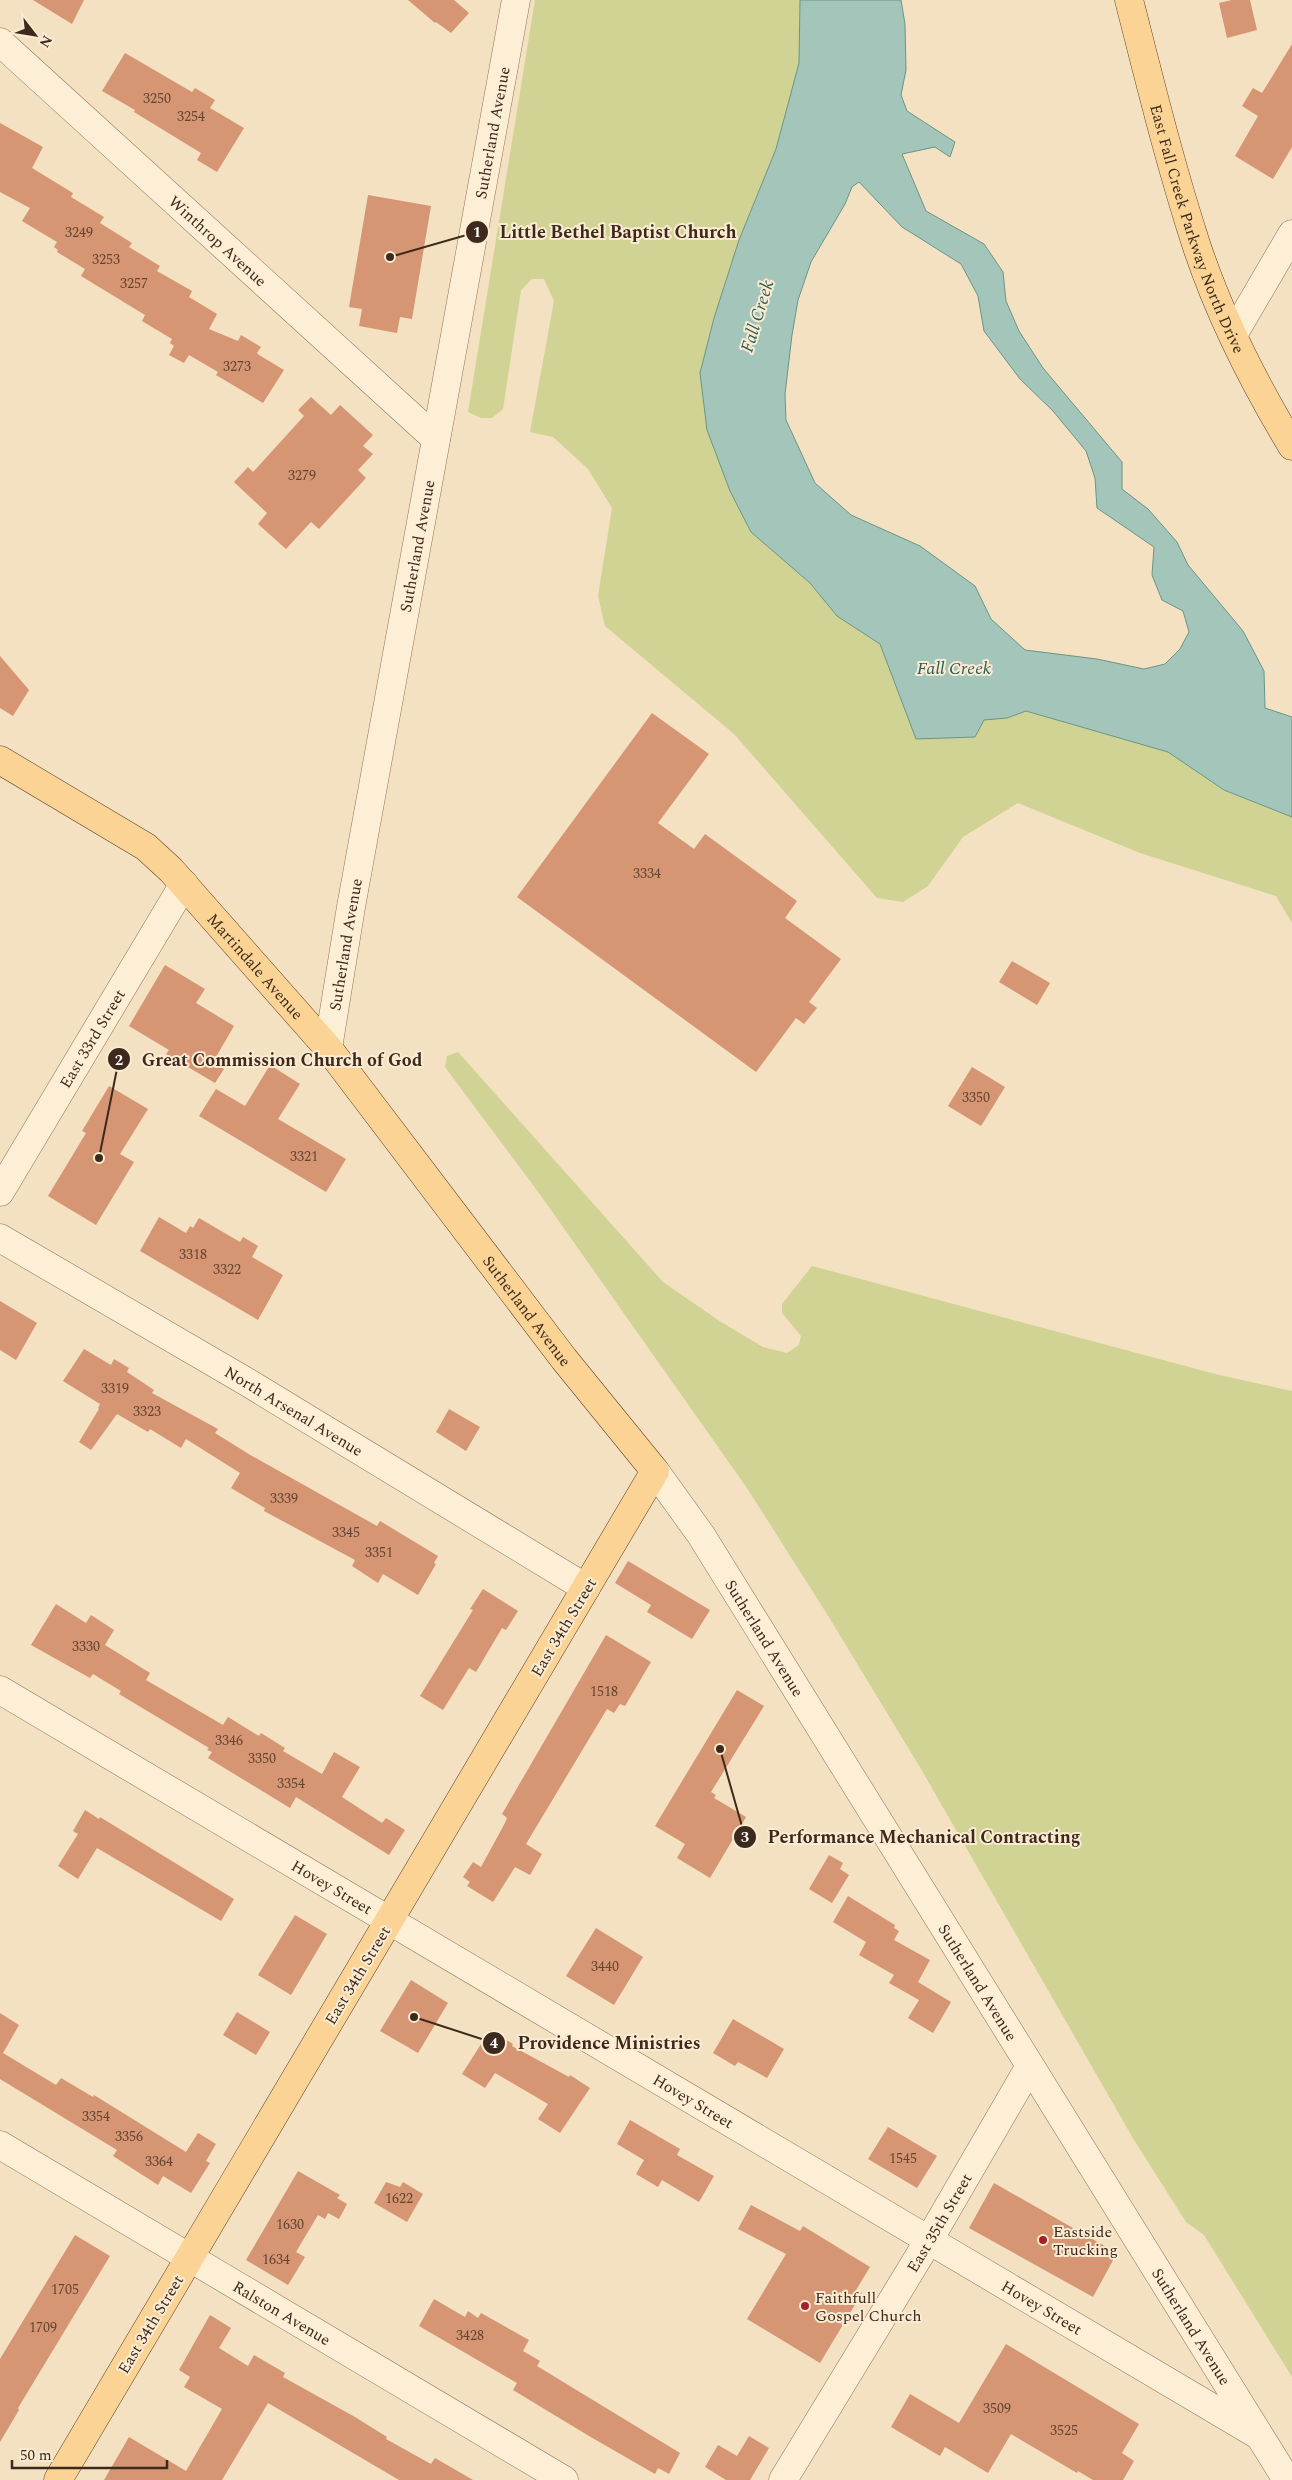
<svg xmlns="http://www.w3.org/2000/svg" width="1292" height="2480" viewBox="0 0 1292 2480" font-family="Spectral,serif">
	<rect width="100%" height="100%" fill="#f3e1c1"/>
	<!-- green -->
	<path fill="#d0d394" d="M535,0H800L799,63L776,149L739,240L714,318L700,373L730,491L751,532L810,583L837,616L880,644L916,739L984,720L1007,718L1026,711L1168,752L1224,790L1292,817V923L1276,896L1140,853L1018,803L963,837L928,886L903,902L877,898L734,734L605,626L598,596L612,508L588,469L553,437L530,432L554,301L544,279H532L521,290L503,409L492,418H481L468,412Z
		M458,1052L663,1282L721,1322L763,1347L787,1353L799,1345L801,1336L782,1313V1304L812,1266L1219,1375L1292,1391V2377L1204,2235L1186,2222L1134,2140L921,1769L827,1614L747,1488L539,1193L445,1067L447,1056Z"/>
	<!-- water -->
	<path fill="#a4c5b9" stroke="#6a9587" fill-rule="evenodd" d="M800,0H901L905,24L906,70L901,95L907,111L955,142L950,157L935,147L902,154L926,211L984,244L1003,272L1006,301L1019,331L1043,368L1122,462V489L1148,509L1177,542L1188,565L1243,631L1264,671L1265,708L1292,717V817L1224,790L1168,752L1026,711L1007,718L984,720L975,737L916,739L880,644L837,616L810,583L751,532L730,491L707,430L700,373L714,318L739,240L776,149L799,63ZM859,182L902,227L961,264L978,296L984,331L1020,379L1053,411L1086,451L1095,478L1097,508L1154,547L1152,575L1162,600L1183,611L1189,632L1180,649L1165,664L1144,669L1097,659L1025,650L991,619L975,586L920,546L851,515L815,483L786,420L785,394L792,335L798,300L811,262L845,204L852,187Z"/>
	<!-- building -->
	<path fill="#d69573" d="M33,0H84L72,24Z
		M408,0H454L469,13L451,33L436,22L435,23Z
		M1232,0H1250L1257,30L1227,38L1219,3Z
		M1292,44V147L1273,179L1235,156L1258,116L1242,106L1253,88L1262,93Z
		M125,53L192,92L195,88L215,100L210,108L244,128L217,172L197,160L201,153L134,112L135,110L102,91Z
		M0,123L43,147L32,168L73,193L71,197L104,217L100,223L132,243L129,247L160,266L157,271L192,291L189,297L217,314L209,329L238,341L241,335L261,347L257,353L259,355L284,370L263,403L216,375L218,372L189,355L184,363L169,355L174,346L170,343L172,339L142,321L145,315L81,276L85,269L57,252L58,250L54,247L57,242L22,221L30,208L0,192Z
		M368,195L431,206L412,319L400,317L397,333L359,326L362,309L349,307Z
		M311,397L331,415L340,405L373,435L363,446L373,454L358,470L366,478L319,529L311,522L286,549L258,524L267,513L234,482L248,467L253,472L304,416L298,410Z
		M0,656L29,690L13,716L0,708Z
		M652,713L709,754L658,823L694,849L705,834L797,901L785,918L841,959L809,1002L817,1008L804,1024L796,1018L756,1072L517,897Z
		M1012,961L1050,983L1037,1005L999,982Z
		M165,965L205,989L196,1003L234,1026L213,1062L224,1069L215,1083L166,1054L169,1050L129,1026Z
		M270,1065L300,1084L278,1119L346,1159L326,1192L199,1116L216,1089L245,1106Z
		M972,1067L1005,1087L981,1126L948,1106Z
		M109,1086L148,1109L120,1154L134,1162L96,1225L48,1196L86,1133L82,1131Z
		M159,1217L186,1233L190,1226L193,1228L199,1218L240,1242L243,1237L258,1246L252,1257L283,1275L258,1320L140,1251Z
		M0,1301L37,1323L16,1360L0,1350Z
		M84,1349L111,1365L114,1359L129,1368L127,1372L154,1390L152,1393L218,1429L215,1433L252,1456L377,1526L380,1521L438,1556L434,1563L436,1564L418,1595L383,1574L378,1583L352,1566L355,1560L264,1511L265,1508L231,1488L240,1473L186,1439L181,1448L150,1429L148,1432L117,1414L91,1450L79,1442L99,1409L98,1408L100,1404L63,1381Z
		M449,1409L480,1427L466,1451L436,1432Z
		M628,1561L710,1610L692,1639L647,1612L651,1605L615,1583Z
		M483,1589L518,1611L506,1630L502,1628L476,1672L469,1668L443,1710L420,1696L473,1610L470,1609Z
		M56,1604L86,1623L91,1615L114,1630L105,1645L150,1673L146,1680L223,1725L228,1717L259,1736L261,1733L285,1748L283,1751L322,1774L334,1752L360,1767L342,1797L382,1823L386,1818L405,1830L389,1855L296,1797L290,1808L208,1758L212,1752L207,1750L209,1748L119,1694L121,1691L93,1674L90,1678L31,1645Z
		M606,1635L651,1662L625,1706L620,1704L614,1713L607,1709L526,1844L542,1854L530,1875L515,1867L493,1902L467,1886L470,1882L463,1877L473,1862L481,1867L505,1823L507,1818L502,1814Z
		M737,1690L764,1706L711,1792L716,1795L714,1798L746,1817L710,1878L677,1858L685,1844L655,1826Z
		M85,1810L99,1819L100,1817L234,1899L221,1921L97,1848L78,1879L58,1866L78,1834L73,1831Z
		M829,1855L843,1863L840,1869L849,1875L832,1903L809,1889Z
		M848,1896L895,1925L894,1928L899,1931L894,1940L930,1960L918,1982L951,2002L933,2033L908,2018L919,2000L889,1983L894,1975L859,1955L866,1942L833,1922Z
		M295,1915L327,1934L291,1995L258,1975Z
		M596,1928L643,1957L614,2005L566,1976Z
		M411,1980L448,2003L418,2053L380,2031Z
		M237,2012L270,2032L256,2055L223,2035Z
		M0,2013L19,2025L3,2053L56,2085L61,2078L93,2097L94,2095L186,2152L198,2133L216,2144L206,2161L210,2163L191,2193L163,2176L158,2185L113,2156L117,2150L0,2079Z
		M733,2019L784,2049L767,2078L738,2062L735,2066L713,2053Z
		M490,2030L513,2044L512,2046L569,2077L570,2075L590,2088L560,2133L538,2119L548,2104L495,2073L485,2088L462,2074Z
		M630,2120L680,2149L677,2155L714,2176L699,2202L662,2180L658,2187L636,2174L644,2160L617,2144Z
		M888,2127L937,2156L917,2188L868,2159Z
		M298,2171L340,2195L337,2198L347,2204L339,2219L328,2213L325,2219L318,2215L296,2252L305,2257L288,2285L246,2260Z
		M386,2182L400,2187L403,2182L423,2194L407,2222L374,2203Z
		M994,2183L1117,2253L1093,2297L969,2228Z
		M751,2205L800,2231L803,2226L870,2267L856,2290L862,2293L820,2363L747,2319L786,2254L738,2229Z
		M75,2235L110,2256L18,2408L19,2410L0,2442V2359Z
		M434,2299L465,2317L468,2311L478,2318L481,2313L529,2340L523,2351L540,2361L537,2366L680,2453L669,2474L658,2468L655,2474L589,2436L513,2390L517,2383L419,2326Z
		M210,2315L231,2328L219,2348L248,2366L254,2355L285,2373L283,2377L355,2417L387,2437L386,2439L431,2464L435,2458L473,2480H399L268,2403L222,2480H104L129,2437L186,2471L222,2409L184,2387L190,2377L179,2370Z
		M1006,2344L1139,2424L1122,2453L1134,2461L1123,2480H1093L1078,2471L1077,2473L1011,2434L988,2473L945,2447L940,2456L891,2427L910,2394L959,2423Z
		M749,2436L769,2448L750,2480H726L705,2467L718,2445L737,2456Z"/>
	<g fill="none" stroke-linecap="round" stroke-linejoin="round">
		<defs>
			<g id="minor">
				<path id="s1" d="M0,42L436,439"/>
				<path d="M1233,335L1292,234"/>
				<path id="s2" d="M328,1048L351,907L516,0"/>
				<path id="s3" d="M0,1192L184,884"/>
				<path id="s4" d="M0,1238L247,1382L586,1588"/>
				<path id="s5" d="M655,1471L701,1535L1287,2480"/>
				<path id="s6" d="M0,1690L1258,2435"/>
				<path id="s7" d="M0,2145L564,2480"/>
				<path id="s8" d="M783,2480L929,2240L1030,2066"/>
			</g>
			<g id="major">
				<path id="s9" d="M1129,0C1150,82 1170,164 1196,244C1219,314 1254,383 1292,446"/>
				<path id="s10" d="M0,760L146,847L171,870L328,1048L564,1359L655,1471L58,2480"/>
			</g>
		</defs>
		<!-- minor casing -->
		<use href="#minor" stroke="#8f7156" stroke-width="29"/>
		<!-- major casing -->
		<use href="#major" stroke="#5d3f2b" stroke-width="29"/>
		<!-- minor -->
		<use href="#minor" stroke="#fdeed6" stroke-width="28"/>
		<!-- major -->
		<use href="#major" stroke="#fbd495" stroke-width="28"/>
	</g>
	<!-- markers -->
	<g fill="#a61f29" stroke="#faebd2" stroke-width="2">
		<circle cx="1043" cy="2240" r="5"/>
		<circle cx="805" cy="2306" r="5"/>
	</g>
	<g text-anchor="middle" stroke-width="4" stroke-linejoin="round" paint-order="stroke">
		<!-- number labels -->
		<g font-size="14" fill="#634532">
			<text x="157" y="103">3250</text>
			<text x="191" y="121">3254</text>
			<text x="79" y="237">3249</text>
			<text x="106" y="264">3253</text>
			<text x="134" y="288">3257</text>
			<text x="237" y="371">3273</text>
			<text x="302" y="480">3279</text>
			<text x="647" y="878">3334</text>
			<text x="976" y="1102">3350</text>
			<text x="304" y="1161">3321</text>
			<text x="193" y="1259">3318</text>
			<text x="227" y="1274">3322</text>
			<text x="115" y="1393">3319</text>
			<text x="147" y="1416">3323</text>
			<text x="284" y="1503">3339</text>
			<text x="346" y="1537">3345</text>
			<text x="379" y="1557">3351</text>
			<text x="86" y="1651">3330</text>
			<text x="604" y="1696">1518</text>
			<text x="229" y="1745">3346</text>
			<text x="262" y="1763">3350</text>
			<text x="291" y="1788">3354</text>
			<text x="605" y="1971">3440</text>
			<text x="96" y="2121">3354</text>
			<text x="129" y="2141">3356</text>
			<text x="903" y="2163">1545</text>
			<text x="159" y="2166">3364</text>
			<text x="399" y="2203">1622</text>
			<text x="290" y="2229">1630</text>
			<text x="276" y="2264">1634</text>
			<text x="65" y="2294">1705</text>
			<text x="43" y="2332">1709</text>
			<text x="470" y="2340">3428</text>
			<text x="997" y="2413">3509</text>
			<text x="1064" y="2435">3525</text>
		</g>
		<!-- street labels -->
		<g font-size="16" fill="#3d2a1c" stroke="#faebd2">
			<text dy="6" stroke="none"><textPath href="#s2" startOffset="930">Sutherland Avenue</textPath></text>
			<text dy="6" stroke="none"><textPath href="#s9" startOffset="239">East Fall Creek Parkway North Drive</textPath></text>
			<text dy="6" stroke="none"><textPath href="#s1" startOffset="295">Winthrop Avenue</textPath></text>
			<text dy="6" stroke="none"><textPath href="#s2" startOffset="510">Sutherland Avenue</textPath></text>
			<text dy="6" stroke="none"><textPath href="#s2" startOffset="105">Sutherland Avenue</textPath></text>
			<text dy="6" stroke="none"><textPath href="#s10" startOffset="332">Martindale Avenue</textPath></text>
			<text dy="6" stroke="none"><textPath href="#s3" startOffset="179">East 33rd Street</textPath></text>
			<text dy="6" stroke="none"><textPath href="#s10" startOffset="771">Sutherland Avenue</textPath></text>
			<text dy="6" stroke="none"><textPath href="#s4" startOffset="341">North Arsenal Avenue</textPath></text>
			<text transform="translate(563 1627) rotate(-59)" y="6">East 34th Street</text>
			<text dy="6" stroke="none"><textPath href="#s5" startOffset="200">Sutherland Avenue</textPath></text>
			<text dy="6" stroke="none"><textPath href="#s6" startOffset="386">Hovey Street</textPath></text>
			<text transform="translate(357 1975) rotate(-59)" y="6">East 34th Street</text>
			<text dy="6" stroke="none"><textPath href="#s5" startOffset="605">Sutherland Avenue</textPath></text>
			<text dy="6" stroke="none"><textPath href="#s6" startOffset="806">Hovey Street</textPath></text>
			<text dy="6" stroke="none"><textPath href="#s8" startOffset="301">East 35th Street</textPath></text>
			<text dy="6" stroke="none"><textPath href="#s6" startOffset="1211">Hovey Street</textPath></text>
			<text dy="6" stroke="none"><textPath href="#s7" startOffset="328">Ralston Avenue</textPath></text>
			<text transform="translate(150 2324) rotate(-59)" y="6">East 34th Street</text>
			<text dy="6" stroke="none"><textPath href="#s5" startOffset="1010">Sutherland Avenue</textPath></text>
		</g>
		<!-- poi labels -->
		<g font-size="16" fill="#3d2a1c" stroke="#faebd2" text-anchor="start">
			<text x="1053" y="2237">Eastside<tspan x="1053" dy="18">Trucking</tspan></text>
			<text x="815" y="2303">Faithfull<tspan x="815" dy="18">Gospel Church</tspan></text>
		</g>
		<!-- water labels -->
		<g font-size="18" font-style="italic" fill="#2a5f58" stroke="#faebd2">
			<text transform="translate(757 316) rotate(-73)" y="6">Fall Creek</text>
			<text x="954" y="674">Fall Creek</text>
		</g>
	</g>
	<!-- callouts -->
	<path fill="none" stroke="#3d2a1c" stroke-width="2" d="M390 257L477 232M99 1158L119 1059M720 1749L745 1837M414 2017L494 2043"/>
	<g fill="#3d2a1c" stroke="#faebd2" stroke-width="2">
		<circle cx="390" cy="257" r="5"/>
		<circle cx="99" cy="1158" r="5"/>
		<circle cx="720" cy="1749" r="5"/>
		<circle cx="414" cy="2017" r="5"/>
		<circle cx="477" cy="232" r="12"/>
		<circle cx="119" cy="1059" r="12"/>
		<circle cx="745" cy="1837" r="12"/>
		<circle cx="494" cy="2043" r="12"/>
	</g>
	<g font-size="15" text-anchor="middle" font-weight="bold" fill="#fff">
		<text x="477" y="237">1</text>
		<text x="119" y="1065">2</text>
		<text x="745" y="1842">3</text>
		<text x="494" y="2048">4</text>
	</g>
	<g font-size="18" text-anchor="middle" font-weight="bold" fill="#3d2a1c" stroke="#faebd2" stroke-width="4" stroke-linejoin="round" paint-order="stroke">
		<text x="618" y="238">Little Bethel Baptist Church</text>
		<text x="282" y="1066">Great Commission Church of God</text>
		<text x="924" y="1843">Performance Mechanical Contracting</text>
		<text x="609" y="2049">Providence Ministries</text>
	</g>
	<!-- north arrow -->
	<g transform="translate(35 35) rotate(121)" stroke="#faebd2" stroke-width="4" paint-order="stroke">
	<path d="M0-4L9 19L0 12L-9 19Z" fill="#3d2a1c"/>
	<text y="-8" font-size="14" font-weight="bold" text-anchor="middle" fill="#3d2a1c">N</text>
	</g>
	<!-- scale -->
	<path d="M12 2460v8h155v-8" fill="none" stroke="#3d2a1c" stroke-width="2.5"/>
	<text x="20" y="2460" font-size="15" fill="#3d2a1c" stroke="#faebd2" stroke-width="4" paint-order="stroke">50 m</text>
</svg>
